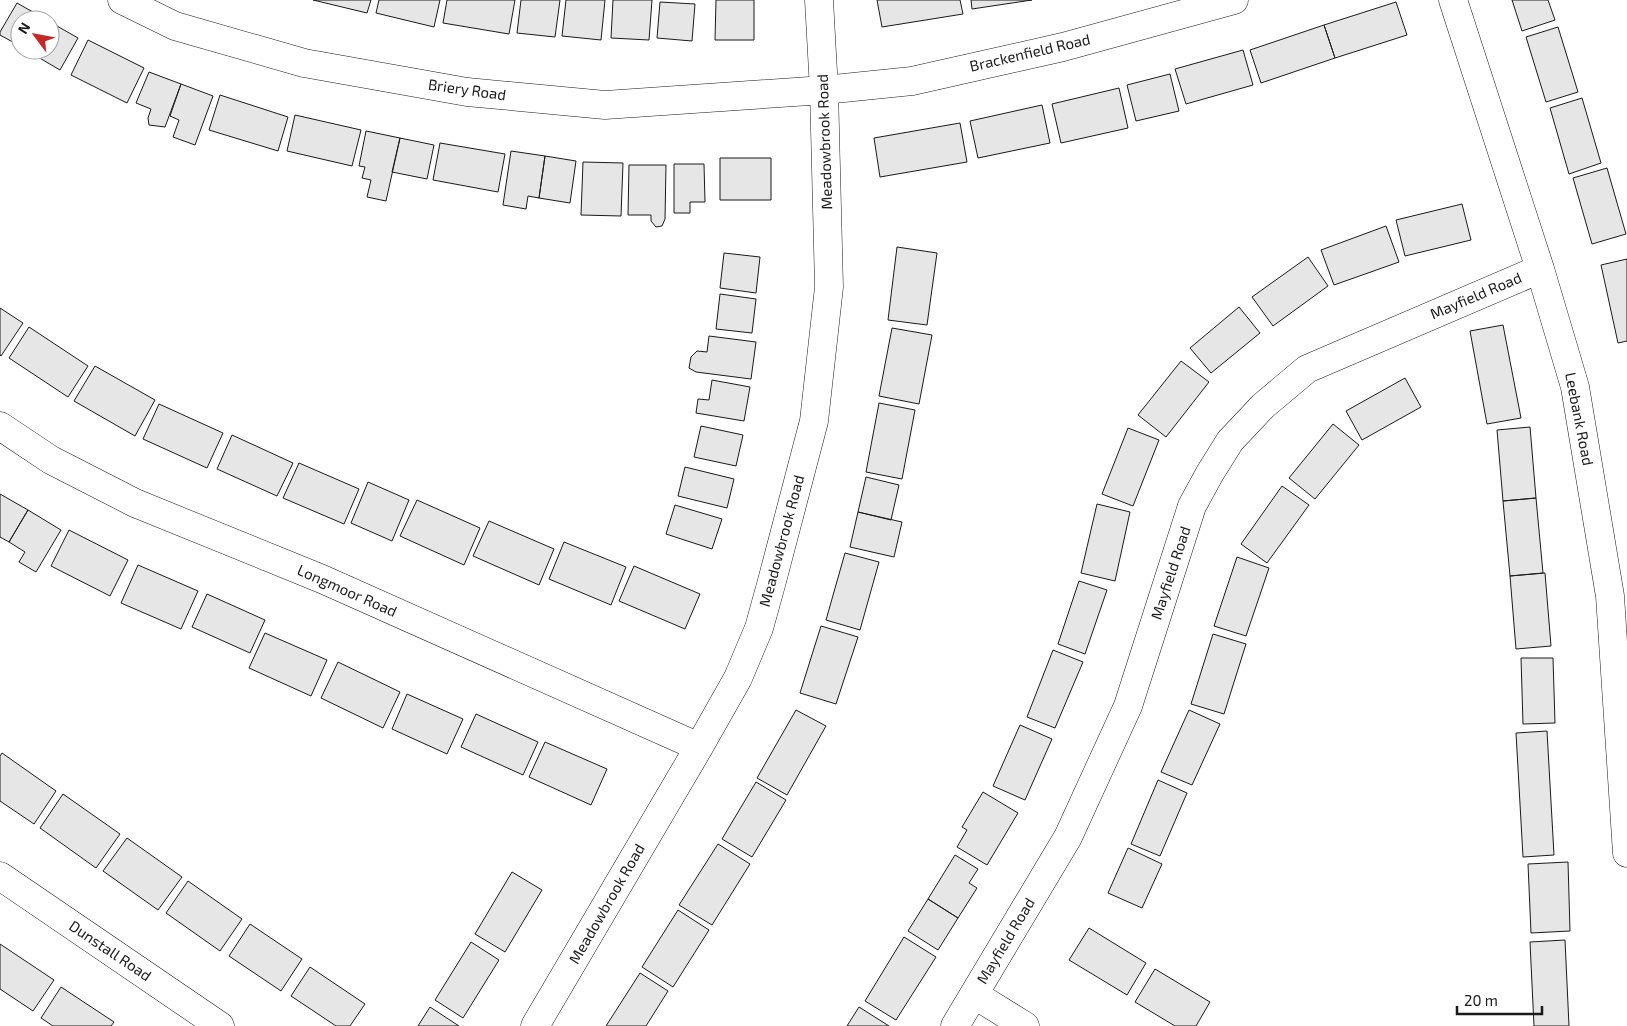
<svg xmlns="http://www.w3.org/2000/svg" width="1627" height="1026" viewBox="0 0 1627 1026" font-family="'Exo 2',sans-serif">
	<rect width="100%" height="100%" fill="#fff"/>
	<!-- building -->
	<path fill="#e6e6e6" stroke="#1a1a1a" d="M313,0H371L367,13Z
		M379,0H440L434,27L376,13Z
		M447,0H515L509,34L443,23Z
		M521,0H560L555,37L517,33Z
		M566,0H605L601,40L562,36Z
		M613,0H652L649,40L611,38Z
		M716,0H754V40H715Z
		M877,0H960L963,14L882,27Z
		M971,0H1032L972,9Z
		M1512,0H1548L1555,20L1522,31Z
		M660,2L695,4L692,41L657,38Z
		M1396,2L1407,35L1335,58L1324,25Z
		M17,3L47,20H20V46L0,35V32Z
		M50,22L78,38L60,70L26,50H50Z
		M1324,25L1335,58L1261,83L1250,50Z
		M1558,27L1578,92L1546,102L1526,37Z
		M88,40L144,68L127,103L71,75Z
		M1243,50L1253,85L1186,104L1175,69Z
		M149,72L181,84L165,127L149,125L148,118L151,109L136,103Z
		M1170,74L1179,111L1136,121L1127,85Z
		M181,84L213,96L195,145L173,137L179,120L170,116Z
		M1119,88L1128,128L1061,143L1052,104Z
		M220,95L288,117L278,151L209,130Z
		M1582,98L1601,163L1569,174L1550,108Z
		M1042,105L1050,143L978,158L970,121Z
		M295,115L361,130L352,166L287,151Z
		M960,123L967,162L880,177L874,138Z
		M366,131L400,138L386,201L367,197L371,180L362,178L365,167L359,166Z
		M400,138L434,145L427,179L392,172Z
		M440,143L505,154L498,192L433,180Z
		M511,151L545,156L539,198L528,196L526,209L503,205Z
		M545,156L576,161L570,203L539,198Z
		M720,158H771V200H720Z
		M583,162L623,163L621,216L581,215Z
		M674,164H704L705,202H690V213H674Z
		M629,165H666L665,219L662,226L656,227L651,221V215H628Z
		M1607,168L1626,234L1592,244L1573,178Z
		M1462,204L1471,240L1405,256L1396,220Z
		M1386,226L1399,262L1334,285L1321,250Z
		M897,247L937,253L927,325L888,320Z
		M724,253L760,257L756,293L720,288Z
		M1308,257L1328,286L1273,326L1252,297Z
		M1627,259V341L1618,343L1601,265Z
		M720,294L756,299L752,333L716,329Z
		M1239,307L1260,333L1211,373L1190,348Z
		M0,308L23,323L1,356L0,355Z
		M1503,325L1521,418L1487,424L1470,331Z
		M29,327L88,366L68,397L9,358Z
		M892,328L932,335L919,404L879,396Z
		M709,336L756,342L751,379L696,372L689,368L691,357L697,351L707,352Z
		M1181,361L1209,382L1166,437L1138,415Z
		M95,366L155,400L135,436L74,401Z
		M1405,378L1421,407L1362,440L1346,411Z
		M712,380L750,387L744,421L696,413L698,399L709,400Z
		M879,403L915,410L902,479L866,472Z
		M159,404L223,433L207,468L143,439Z
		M1333,424L1359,445L1315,499L1289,478Z
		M701,426L743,435L736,466L694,457Z
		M1530,427L1536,498L1503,501L1497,430Z
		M1128,428L1159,440L1133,506L1102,494Z
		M232,435L293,463L277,496L217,469Z
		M299,463L359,489L344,524L283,498Z
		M685,467L734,479L727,508L678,496Z
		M866,477L899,485L891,520L858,512Z
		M368,482L409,500L392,541L351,523Z
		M1282,486L1309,505L1267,563L1241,544Z
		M0,494L28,510L9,542L0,537Z
		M1536,498L1543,573L1510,576L1503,501Z
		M417,500L480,528L464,565L400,536Z
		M1097,504L1130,512L1115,581L1081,573Z
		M675,505L722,519L712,549L666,534Z
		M28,510L61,530L36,572L19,562L25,552L9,542Z
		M858,512L902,522L894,557L850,547Z
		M489,521L554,549L539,585L473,556Z
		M69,530L128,560L110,596L51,566Z
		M564,542L626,567L611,605L549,579Z
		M845,553L879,562L860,630L826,620Z
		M1237,557L1269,568L1246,636L1214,626Z
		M138,565L198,591L181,629L121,603Z
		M634,566L700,594L685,629L619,601Z
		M1545,573L1551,646L1516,649L1510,576Z
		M1079,581L1107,590L1085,654L1058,644Z
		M207,594L265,620L250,653L192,627Z
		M821,626L858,637L836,704L800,693Z
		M265,633L327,660L311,696L249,668Z
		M1213,634L1246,644L1224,714L1191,704Z
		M1053,650L1083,662L1055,728L1027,717Z
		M1521,658H1553L1555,723L1523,724Z
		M338,662L400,692L383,728L321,698Z
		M407,694L463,719L447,754L392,729Z
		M796,710L826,726L787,795L757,778Z
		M1189,710L1220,724L1192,785L1161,772Z
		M476,714L538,742L523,775L461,747Z
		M1020,725L1052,739L1025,800L993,786Z
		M1547,731L1554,855L1523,857L1516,733Z
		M545,742L607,769L591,805L529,777Z
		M2,753L56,791L34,824L0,801V756Z
		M1158,780L1187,793L1160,856L1131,844Z
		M756,782L786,800L752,857L722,839Z
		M983,792L1018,813L987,865L957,847L967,830L962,827Z
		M63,794L120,834L96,868L40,828Z
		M127,838L182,877L158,910L103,871Z
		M718,844L750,864L712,925L679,905Z
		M1128,848L1162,864L1142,908L1108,893Z
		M955,855L978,869L969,883L977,888L958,918L928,899Z
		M1568,862L1570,931L1531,933L1528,864Z
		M512,872L542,890L505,952L475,934Z
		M188,881L242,919L220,951L166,913Z
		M928,899L958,918L938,950L908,931Z
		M678,910L709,930L673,987L642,967Z
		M250,924L302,959L281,991L229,956Z
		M1089,928L1146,963L1127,995L1069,960Z
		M904,937L936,957L896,1020L865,1001Z
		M1565,940L1569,1026H1534L1530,942Z
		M471,942L499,960L463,1018L435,1000Z
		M0,944L54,980L33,1011L0,989Z
		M310,967L365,1004L350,1026H336L291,996Z
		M1155,969L1210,1002L1196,1026H1175L1135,1002Z
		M640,973L668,991L646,1026H606Z
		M61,987L114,1022L111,1026H53L41,1018Z
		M430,1007L459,1026H418Z
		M859,1007L889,1026H847Z"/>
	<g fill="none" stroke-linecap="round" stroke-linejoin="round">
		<defs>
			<path id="minor" d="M122,0L175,26L304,63L467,92L605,105L824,90L912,81L1063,47L1234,0
				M1453,0L1540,269L1575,387L1610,596L1627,853
				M0,426L51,460L135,503L322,579L699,747
				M0,876L220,1026
				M975,995L1025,1026
				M535,1026L699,747L738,678L759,628L772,581L814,421L829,287L824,90L819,0
				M955,1026L1068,837L1128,706L1192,506L1210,473L1230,441L1263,406L1307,369L1540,269"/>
		</defs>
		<!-- minor casing -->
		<use href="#minor" stroke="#1a1a1a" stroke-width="29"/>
		<!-- minor -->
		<use href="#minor" stroke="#fff" stroke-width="28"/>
	</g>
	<g text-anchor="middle" stroke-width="4" stroke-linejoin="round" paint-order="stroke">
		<!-- street labels -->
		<g font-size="15" fill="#1a1a1a" stroke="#fff">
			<text transform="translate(1030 53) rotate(-13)" y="5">Brackenfield Road</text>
			<text transform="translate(467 90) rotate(8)" y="5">Briery Road</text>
			<text transform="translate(825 142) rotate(-92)" y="5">Meadowbrook Road</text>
			<text transform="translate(1476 296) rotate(-23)" y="5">Mayfield Road</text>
			<text transform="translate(1579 419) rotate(79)" y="5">Leebank Road</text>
			<text transform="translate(782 541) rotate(-75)" y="5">Meadowbrook Road</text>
			<text transform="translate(1171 573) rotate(-72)" y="5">Mayfield Road</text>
			<text transform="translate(347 591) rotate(24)" y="5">Longmoor Road</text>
			<text transform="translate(607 904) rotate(-60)" y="5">Meadowbrook Road</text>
			<text transform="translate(1006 941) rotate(-59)" y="5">Mayfield Road</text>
			<text transform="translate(110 951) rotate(34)" y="5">Dunstall Road</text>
		</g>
	</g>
	<!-- north arrow -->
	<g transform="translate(35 35) rotate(302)"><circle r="24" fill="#ffffff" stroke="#a3a3a3"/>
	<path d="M0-4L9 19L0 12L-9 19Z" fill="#c62828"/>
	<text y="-8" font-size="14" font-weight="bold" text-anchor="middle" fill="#1a1a1a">N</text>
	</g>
	<!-- scale -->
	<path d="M1457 1006v8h85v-8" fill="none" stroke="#1a1a1a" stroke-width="2.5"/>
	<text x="1464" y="1006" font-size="15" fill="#1a1a1a" stroke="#ffffff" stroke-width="4" paint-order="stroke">20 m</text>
</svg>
